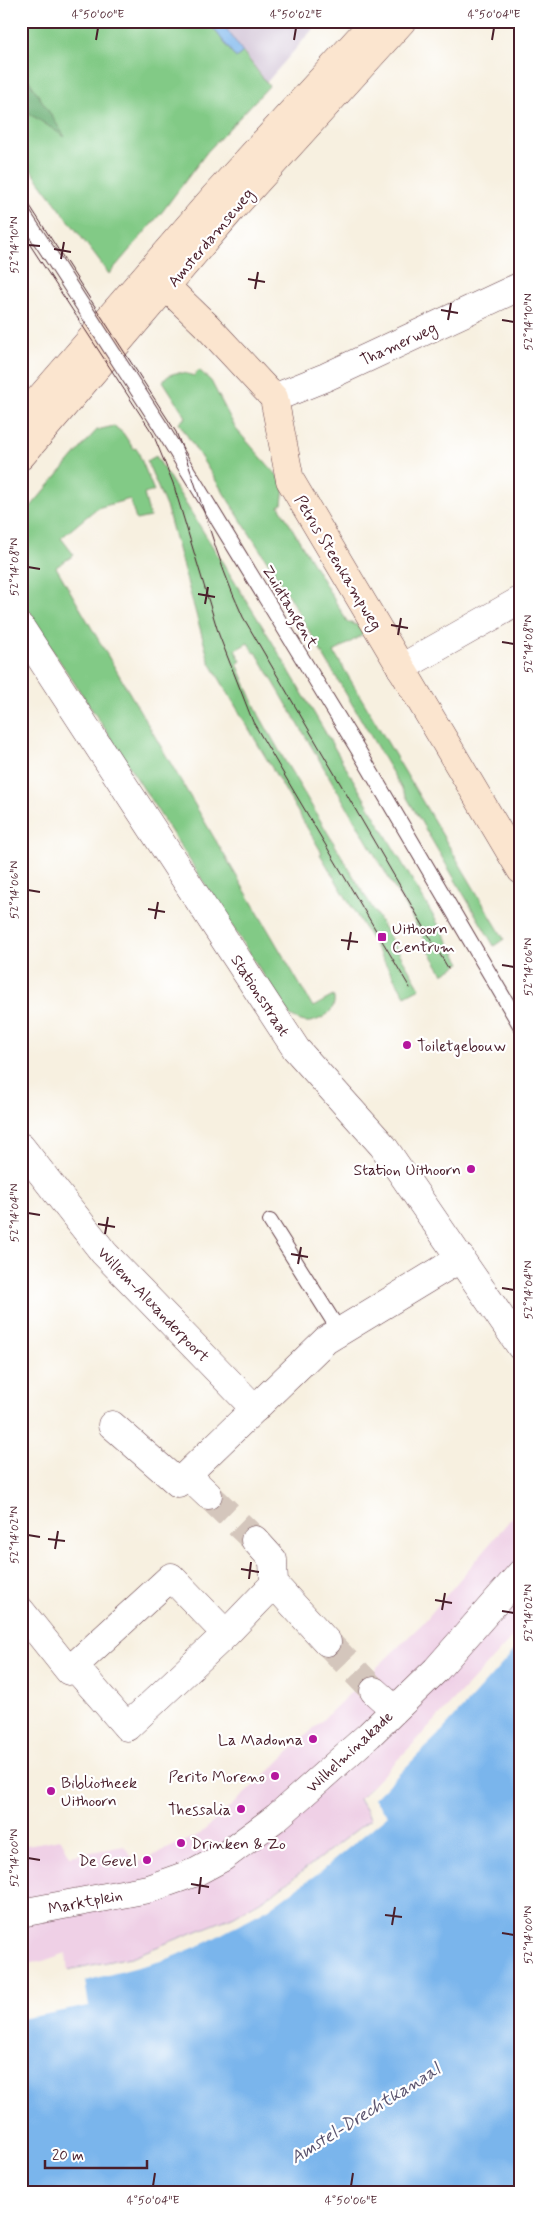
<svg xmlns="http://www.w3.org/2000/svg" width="542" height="2213" viewBox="0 0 542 2213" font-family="Mynerve,sans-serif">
	<rect width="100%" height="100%" fill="#fff"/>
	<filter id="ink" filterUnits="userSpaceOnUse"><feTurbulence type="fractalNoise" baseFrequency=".02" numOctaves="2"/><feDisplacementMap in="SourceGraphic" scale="10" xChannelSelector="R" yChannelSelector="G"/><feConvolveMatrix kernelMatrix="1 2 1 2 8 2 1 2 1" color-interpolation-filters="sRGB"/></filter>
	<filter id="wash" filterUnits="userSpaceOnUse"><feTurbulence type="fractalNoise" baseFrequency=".0096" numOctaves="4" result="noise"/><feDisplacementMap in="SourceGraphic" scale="20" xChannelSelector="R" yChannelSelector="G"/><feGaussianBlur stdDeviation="1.12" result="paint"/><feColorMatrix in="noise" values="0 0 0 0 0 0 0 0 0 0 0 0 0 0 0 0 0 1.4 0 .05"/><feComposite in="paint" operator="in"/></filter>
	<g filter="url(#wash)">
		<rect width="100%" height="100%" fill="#f7f0e0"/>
		<!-- built -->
		<path fill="#efd0e6" d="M521,1491V1632L375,1820L238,1918L133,1960L68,1974L66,1953L43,1961L21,1964V1846L61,1839L70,1856L124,1846L136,1863L200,1834L262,1778L423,1623L520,1508L512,1501Z"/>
		<!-- industrial -->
		<path fill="#cdbed2" d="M220,21H320L266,83Z"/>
		<!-- green -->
		<path fill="#82ca86" stroke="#667458" d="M21,21H208L236,58L243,52L269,86L207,152L162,212L109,274L21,157Z
			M199,370L211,381L236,429L277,475L284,487L282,504L279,506L348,623L352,622L353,624L367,628L369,631L334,652L504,939L494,946L278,578L179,423L186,417L163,381C172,370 182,372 194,376Z
			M114,426L123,433L133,448L137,449L154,491L144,494L150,517L136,520L130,499L97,508L61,538L74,555L56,567L313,1007L333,996L334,998C336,1011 322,1020 310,1022C303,1023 296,1019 290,1016L107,732L45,639L21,609V518L94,433L97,430Z
			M156,456L271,640L461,963L443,974L424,942L425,940L256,652L254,653L248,643L235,650L241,661L237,664L259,715L285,761L420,988L405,996L320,854L322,853L209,661L167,509L147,461Z"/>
		<!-- forest -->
		<path fill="#69ae73" stroke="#5a664f" d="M21,68L65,137L30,114L21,101Z"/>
		<!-- water -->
		<path fill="#7ab5ec" stroke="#626a8c" d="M208,21H221L243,52L236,58Z
			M521,1630V2192H21V2005L73,1995L69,1970L132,1957L233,1917L274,1893L371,1819L359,1799L420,1741Z"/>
		<!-- pier -->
		<path fill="#f7f0e0" d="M521,1628V1643L442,1731L374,1799L388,1815L321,1871L271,1907L205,1943L165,1960L85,1981L89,2006L21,2019V2002L71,1993L66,1970L68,1968L69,1970L132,1957L233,1917L274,1893L371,1819L359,1799L418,1739Z"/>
	</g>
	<g filter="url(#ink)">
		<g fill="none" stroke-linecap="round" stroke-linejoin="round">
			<!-- street-tunnel -->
			<path stroke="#d4c6bc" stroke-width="28" stroke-dasharray="28 14" stroke-linecap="butt" d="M208,1495L255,1540
				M327,1642L374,1691"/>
			<defs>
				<path id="lane" d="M21,211L49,253
					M161,427L357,748L521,1027
					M270,1221L340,1332"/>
				<path id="street" d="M274,398L326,377L521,286
					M21,628L296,1049L383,1146L521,1347
					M401,668L521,600
					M21,1147L104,1253L255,1409
					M112,1425L178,1483L326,1340L461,1258
					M187,1475L208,1495
					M255,1540L273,1560L274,1584L327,1642
					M21,1611L69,1671L74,1666L127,1727L226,1634L274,1584
					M74,1666L171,1577L226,1634
					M374,1691L394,1709
					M21,1913L148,1889L196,1872L222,1858L277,1817L369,1735L436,1670L521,1573"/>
				<path id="secondary" d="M150,271L207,326L274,398L290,480L521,870
					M21,420L215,196L375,21
					M21,456L231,210L402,21"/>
			</defs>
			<!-- lane casing -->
			<use href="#lane" stroke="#643e46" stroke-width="16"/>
			<!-- street casing -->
			<use href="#street" stroke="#643e46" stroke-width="29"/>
			<!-- secondary casing -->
			<use href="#secondary" stroke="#643e46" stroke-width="29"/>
			<!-- lane -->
			<use href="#lane" stroke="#fff" stroke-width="14"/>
			<!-- street -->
			<use href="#street" stroke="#fff" stroke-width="28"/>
			<!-- secondary -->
			<use href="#secondary" stroke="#fbe5cf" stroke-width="28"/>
			<!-- tram -->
			<path stroke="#4a1f2b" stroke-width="1" d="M21,192L176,432C201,493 215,558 243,617L448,968
				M21,231L153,434L173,483L219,635L253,722L410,988"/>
			<defs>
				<path id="lane-bridge" d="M49,253L161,427"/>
			</defs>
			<!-- lane-bridge casing -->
			<use href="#lane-bridge" stroke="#643e46" stroke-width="16" stroke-linecap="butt"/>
			<!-- lane-bridge -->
			<use href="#lane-bridge" stroke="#fff" stroke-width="14"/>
		</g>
	</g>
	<!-- ticks -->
	<path fill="none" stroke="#4a1f2b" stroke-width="2" d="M96,40L98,28M294,40L296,28M492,40L494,28M28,245L40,246M54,249L71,252M61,259L64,242M248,279L265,282M255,289L258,272M441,310L458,313M448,320L451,303M502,320L514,322M28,567L40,569M198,594L215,597M205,604L208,587M391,625L408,628M398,635L401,618M502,642L514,644M28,890L40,892M148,909L165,912M155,919L158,902M341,940L358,942M348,950L351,932M502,965L514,967M28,1213L40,1215M98,1224L115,1227M105,1234L108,1217M291,1254L308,1257M298,1264L301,1247M502,1288L514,1290M28,1535L40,1537M48,1539L65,1541M55,1549L58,1531M241,1569L259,1572M249,1579L251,1562M435,1600L452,1603M442,1610L445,1593M502,1611L514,1613M28,1858L40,1860M191,1884L209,1887M199,1894L201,1877M385,1915L402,1917M392,1925L395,1907M502,1933L514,1935M153,2186L155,2173M351,2186L353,2173"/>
	<!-- markers -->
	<g fill="#b5179e" stroke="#fff" stroke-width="2">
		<rect x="377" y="932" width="10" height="10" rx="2.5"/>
		<circle cx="407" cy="1045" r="5"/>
		<circle cx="471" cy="1169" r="5"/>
		<circle cx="313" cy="1739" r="5"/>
		<circle cx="275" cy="1776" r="5"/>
		<circle cx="51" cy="1791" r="5"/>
		<circle cx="241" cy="1809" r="5"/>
		<circle cx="181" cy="1843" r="5"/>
		<circle cx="147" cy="1860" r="5"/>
	</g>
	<g text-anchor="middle" stroke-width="4.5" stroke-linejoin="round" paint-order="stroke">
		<!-- street labels -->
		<g font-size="16" fill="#4a1f2b" stroke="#fff">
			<text transform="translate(210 237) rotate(-50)" y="6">Amsterdamseweg</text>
			<text transform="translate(398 343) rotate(-25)" y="6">Thamerweg</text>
			<text transform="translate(339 562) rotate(59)" y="6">Petrus Steenkampweg</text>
			<text transform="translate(291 606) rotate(59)" y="6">Zuidtangent</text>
			<text transform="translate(261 995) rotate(57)" y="6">Stationsstraat</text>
			<text transform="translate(154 1304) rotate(46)" y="6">Willem-Alexanderpoort</text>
			<text transform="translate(349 1751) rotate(-43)" y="6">Wilhelminakade</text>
			<text transform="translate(85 1901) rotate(-11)" y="6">Marktplein</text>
		</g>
		<!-- poi labels -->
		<g font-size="16" fill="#4a1f2b" stroke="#fff" text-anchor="end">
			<text x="392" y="934" text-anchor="start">Uithoorn<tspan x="392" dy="18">Centrum</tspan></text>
			<text x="417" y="1051" text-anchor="start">Toiletgebouw</text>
			<text x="461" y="1175">Station Uithoorn</text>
			<text x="303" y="1745">La Madonna</text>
			<text x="265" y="1782">Perito Moreno</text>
			<text x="61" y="1788" text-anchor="start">Bibliotheek<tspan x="61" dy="18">Uithoorn</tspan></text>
			<text x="231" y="1815">Thessalia</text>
			<text x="191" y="1849" text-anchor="start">Drinken &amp; Zo</text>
			<text x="137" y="1866">De Gevel</text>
		</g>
		<!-- water labels -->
		<g font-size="18" font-style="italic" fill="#5b546f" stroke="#fff">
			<text transform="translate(365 2113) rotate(-32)" y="6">Amstel-Drechtkanaal</text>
		</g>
	</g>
	<!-- margin -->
	<rect width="542" height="2213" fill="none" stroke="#fff" stroke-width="55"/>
	<!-- scale -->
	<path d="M45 2160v8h102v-8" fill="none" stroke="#4a1f2b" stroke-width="2.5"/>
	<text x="52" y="2160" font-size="15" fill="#4a1f2b" stroke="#ffffff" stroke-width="4" paint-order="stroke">20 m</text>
	<rect x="28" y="28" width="486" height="2158" fill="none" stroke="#4a1f2b" stroke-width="2"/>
	<g font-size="12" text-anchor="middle" fill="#4a1f2b">
		<text x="98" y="18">4°50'00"E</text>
		<text x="296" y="18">4°50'02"E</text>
		<text x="494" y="18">4°50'04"E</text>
		<text transform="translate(14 245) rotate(-90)" y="4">52°14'10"N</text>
		<text transform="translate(528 322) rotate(-90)" y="4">52°14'10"N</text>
		<text transform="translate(14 567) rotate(-90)" y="4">52°14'08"N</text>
		<text transform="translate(528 644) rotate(-90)" y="4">52°14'08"N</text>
		<text transform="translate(14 890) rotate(-90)" y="4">52°14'06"N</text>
		<text transform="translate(528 967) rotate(-90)" y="4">52°14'06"N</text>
		<text transform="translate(14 1213) rotate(-90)" y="4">52°14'04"N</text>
		<text transform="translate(528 1290) rotate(-90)" y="4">52°14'04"N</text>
		<text transform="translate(14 1535) rotate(-90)" y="4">52°14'02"N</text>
		<text transform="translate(528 1613) rotate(-90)" y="4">52°14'02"N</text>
		<text transform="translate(14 1858) rotate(-90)" y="4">52°14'00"N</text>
		<text transform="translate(528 1935) rotate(-90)" y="4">52°14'00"N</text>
		<text x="153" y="2204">4°50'04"E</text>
		<text x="351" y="2204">4°50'06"E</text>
	</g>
</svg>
